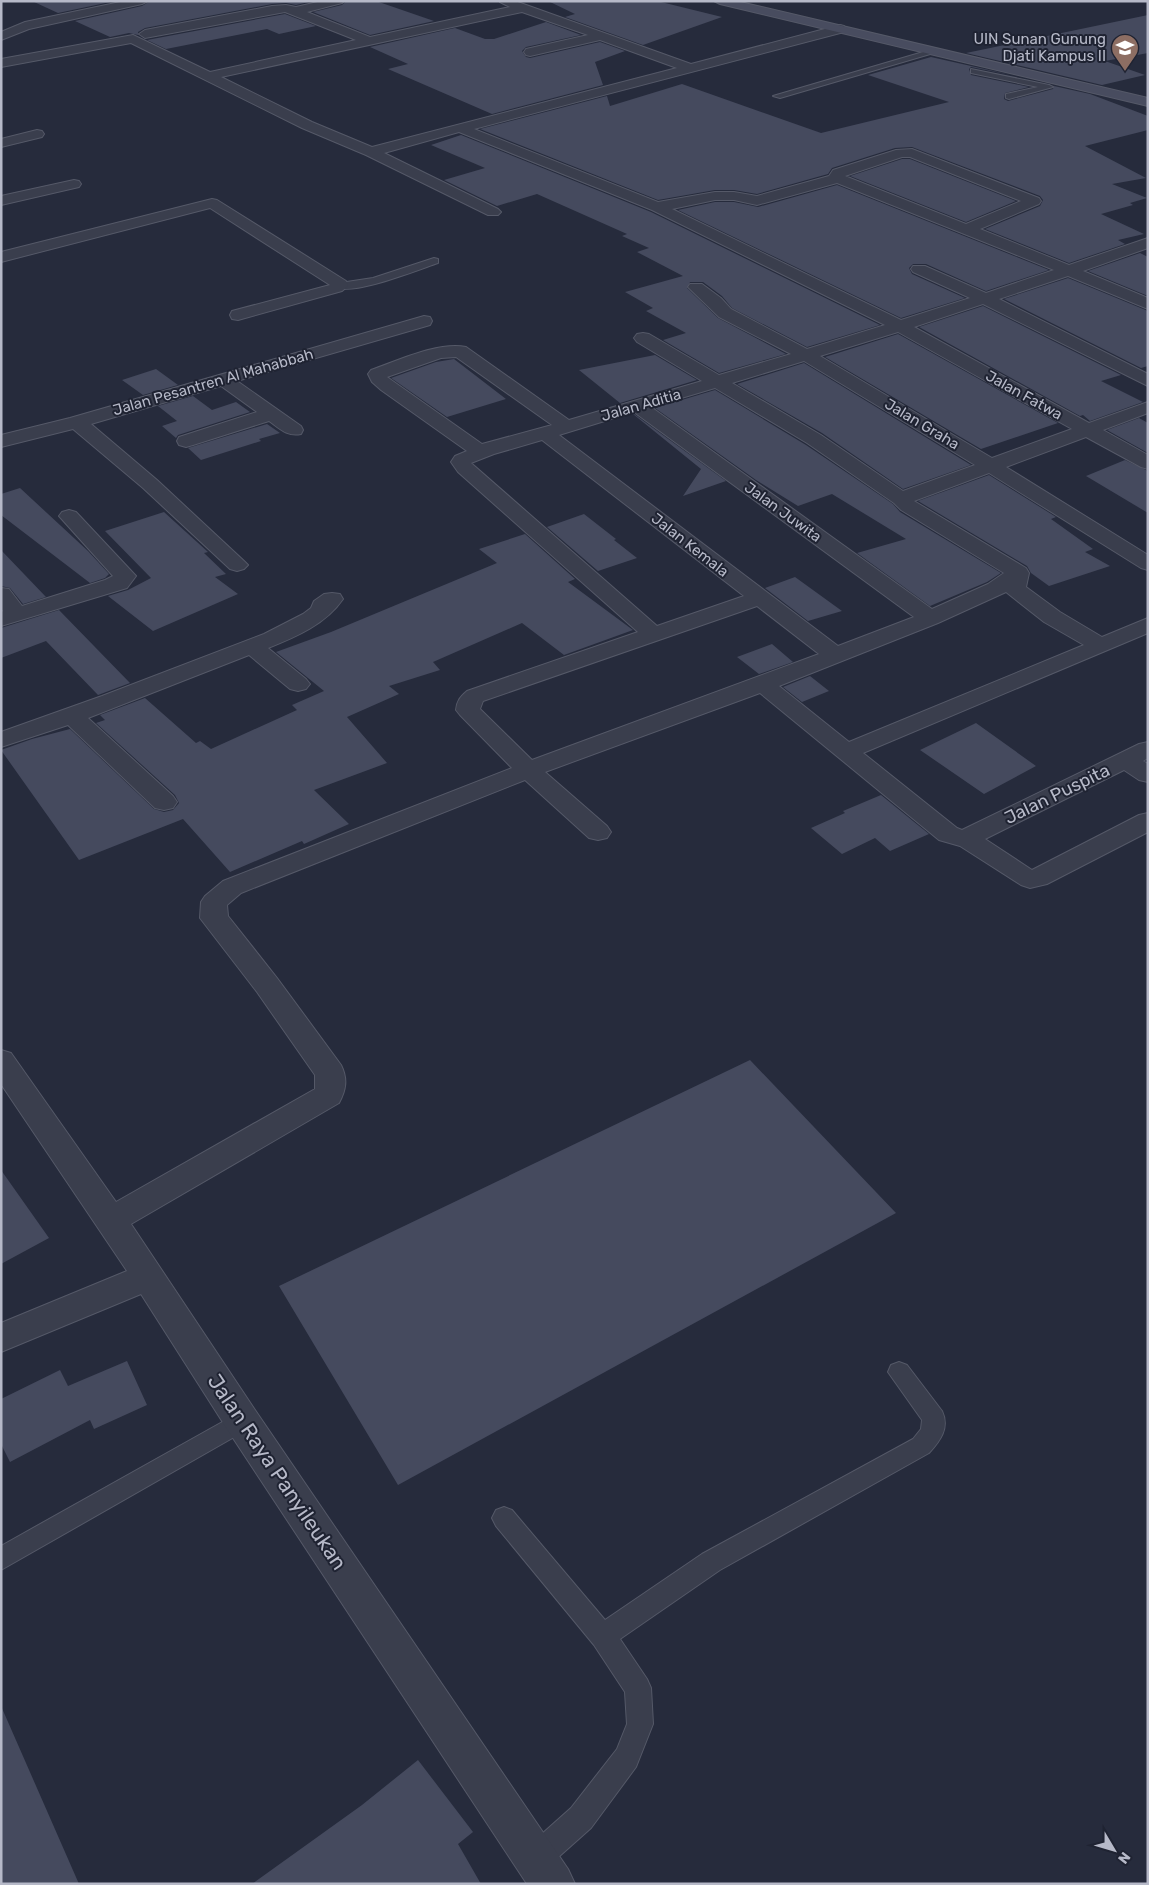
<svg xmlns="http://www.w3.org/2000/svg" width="1149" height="1885" viewBox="0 0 1149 1885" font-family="Rubik,sans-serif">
	<rect width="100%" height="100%" fill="#262b3c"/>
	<!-- building -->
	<path fill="#454a5e" d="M32,1H115L58,13Z
		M150,1H313L296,5L286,3L272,4L145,28L138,32V35L129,33L110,37L75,21L142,6Z
		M346,1H376L434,21L370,35L313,12L342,5Z
		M548,1H657L722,17L643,45L565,17L575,14Z
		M285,14L316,26L279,34L267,29L166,49L147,40Z
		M1148,15V53L1105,61L1145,75L1102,85L966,53Z
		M546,22L581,35L526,47L522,51L526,57L530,58L600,42L625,51L595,62L603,85L492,114L388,69L408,64L370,47L455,28L485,39H494Z
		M931,57L1011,75L971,67L969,69L971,75L1029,87L1005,93L1004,99L1008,101L1053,89L1054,86L1090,94L1148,116V130L1085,146L1146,178L1112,184L1147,198L1130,203L1133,205L1101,214L1144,234L1118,240L1125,244L1069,263L985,229L1040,206L1043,200L1040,196L912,147L895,148L832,168L828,174L757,194L734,190H715L658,200L480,129L607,96L610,106L682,84L821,133L949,102L868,75Z
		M461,135L651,212L880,325L807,347L732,308L722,296L703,282H690L687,288L718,318L786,354L719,373L663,340L686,333L646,311L653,308L625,292L683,276L637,252L649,248L622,236L627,234L537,194L497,206L444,180L485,168L431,145Z
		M902,159H910L1016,201L966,222L850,176Z
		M837,185L1049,270L986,291L926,264H913L909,268L912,274L965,298L901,318L678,210L715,202H734L758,207Z
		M1140,253L1148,257V296L1088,271Z
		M1068,278L1148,311V366L1141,368L1004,299Z
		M983,306L1121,375L1101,381L1143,402L1090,421L1083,415L1080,416L919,327Z
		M898,334L1058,423L981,449L825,357Z
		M655,355L697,380L620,403L579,370Z
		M454,359L506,399L447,417L391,378L436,362Z
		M804,363L971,465L903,489L822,433L737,384Z
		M156,369L178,385L143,395L122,380Z
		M715,390L806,445L893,504L900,512L1001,573L987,582L930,606L857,553L906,539L832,494L798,506L756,480L655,408Z
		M193,396L212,410L236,402L250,412L178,435L176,438L162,426L177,421L158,406Z
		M633,414H634L726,481L683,496L701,469Z
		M1139,418L1148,423V453L1107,430Z
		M267,424L280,433L259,439L261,441L201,460L188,448Z
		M1125,460L1148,471V513L1086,476Z
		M989,475L1056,517L1051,519L1093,549L1085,552L1110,566L1049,586L1031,573L1027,566L918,501Z
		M20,488L88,551L109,574L105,578L90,583L1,515V494Z
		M164,512L208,552L204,553L226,574L215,577L238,594L153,631L108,596L128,590L151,578L105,531Z
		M584,514L616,539L614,540L637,558L598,571L547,527Z
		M525,534L575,579L568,582L633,630L564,655L522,623L433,662L440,670L389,686L399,694L347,717L387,763L314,790L349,824L304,844L302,841L230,872L183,819L79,860L1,750L32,739L70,729L154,809L164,812L173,810L179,803L175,795L96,723L105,720L100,715L145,698L196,743L200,741L211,749L297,710L292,705L324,691L276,652L331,632L497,563L479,549Z
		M1,550L46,597L23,604L10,588L1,586Z
		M795,577L842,611L808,621L765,588Z
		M59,610L130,683L98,695L46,641L1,658V628Z
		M772,644L793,662L759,674L737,657Z
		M810,676L829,691L802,702L783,687Z
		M976,723L1036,766L984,794L920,750Z
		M881,795L929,834L890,851L875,838L842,854L811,828L845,813L843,811Z
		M750,1060L896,1213L398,1485L279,1286Z
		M1,1170L49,1238L1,1264Z
		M127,1361L147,1405L94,1429L90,1420L10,1462L1,1444V1399L60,1370L68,1386Z
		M1,1706L79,1884H1Z
		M418,1760L473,1832L458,1844L481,1884H252L362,1805Z"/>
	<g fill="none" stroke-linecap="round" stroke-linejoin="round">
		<defs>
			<path id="service" d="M930,50L937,52L780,98L773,96Z
				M971,69L1049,85L1053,87L1009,99L1006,98V94L1038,87L971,73Z
				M434,258L438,259V263C420,269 348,298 335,286L340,283L373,278Z
				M899,1362L907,1365L942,1411C950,1428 940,1441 929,1453L720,1570L620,1639L647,1679L651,1688L653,1724L636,1767L591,1828L545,1869L535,1873L525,1869L521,1859L525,1849L571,1808L617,1749L627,1724L625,1692L594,1645L496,1526L492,1518L496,1510L504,1507L512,1510L605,1620L702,1554L913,1439L921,1429L922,1420L888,1372L891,1365Z
				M242,1411L250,1414L253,1421L250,1428L1,1570V1546Z"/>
			<path id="minor" d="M125,1H148L142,4L29,29L1,40V32L25,22Z
				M322,1H344L342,3L307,12L370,37L510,7L500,2L515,1L691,64L840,25L844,26L846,29L844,32L474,129L658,202L715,192H734L757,196L829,176L833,170L896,150L912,149L1039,198L1041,201L1039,204L980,229L1069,265L1148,238V248L1083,271L1148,298V309L1068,276L999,299L1148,374V386L983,304L914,327L1089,423L1148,402V413L1103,430L1148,455V469L1141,467L1086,437L1006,467L1148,555V570L1141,568L989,473L914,501L1026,568L1029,573L1026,587L1060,612L1102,637L1148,618V633L863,753L957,828L962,830L1139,744L1148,742V758L1143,761L1148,764V782L1139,780L1124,770L985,839L1032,870L1139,815L1148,813V832L1047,884L1030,888L1021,885L960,846L939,840L760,693L545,772L607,826L611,832L607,838L598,840L589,838L525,780L241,893L227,905L228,916L277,978L341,1065C348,1079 346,1090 339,1103L131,1224L255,1410L568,1869L575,1884H527L229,1432L141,1294L1,1352V1323L127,1271L1,1084V1050L11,1053L116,1202L315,1089V1075L257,992L200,918L201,902L205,896L223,881L512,768L460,715L456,710C457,701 460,697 467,691L638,632L458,472L451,462L455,456L467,451L381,390L372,382L368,374L371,370C397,361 439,341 466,347L569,420L702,381L637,342L634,338L637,334L643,333L649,334L719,375L791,354L719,317L688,287L690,284H702L721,298L731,309L807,349L885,325L652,210L459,132L384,153L498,209L501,212L498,215H488L366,155L302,128L131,43L1,67V59L133,35L210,72L356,40L285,12L145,38L139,34L145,30L272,6L286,5L296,7ZM522,12L588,35L526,49L524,52L526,55L530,56L600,40L677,68L372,147L312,122L221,77ZM902,157H910L1021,201L966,224L845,176ZM837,183L1054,270L986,293L925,266H913L911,269L913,272L970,298L901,320L672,209L715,200H734L757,205ZM898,332L1072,429L992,458L820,356ZM456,357L552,425L482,444L387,377L441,358ZM804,361L975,465L903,491L821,435L732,383ZM715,388L807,443L894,503L901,510L1004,573L988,584L932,609L651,407ZM634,412L914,617L838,646L559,435ZM542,440L744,596L657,626L471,463L494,454ZM1006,592L1044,622L1084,645L849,742L779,686L938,623ZM757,606L819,654L532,760L480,709L483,701Z
				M37,130L42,131L44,134L42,137L1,147V139Z
				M74,180L79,181L81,184L79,187L1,205V196Z
				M212,199L217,200L346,281L348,286L342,291L238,320L232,319L230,315L232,311L330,285L210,208L1,262V252Z
				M424,316L430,317L432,321L430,325L237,381L301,426L303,430L301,434C287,437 279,428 269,421L193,445L186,447L179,445L177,441L179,437L257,412L221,386L91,424L157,480L244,561L248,565L244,569L237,571L230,569L143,488L73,429L1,447V435L70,418Z
				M69,510L76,512L136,576L127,588L1,626V612L3,611L1,609V588L9,589L22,606L105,580L113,576L59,516L62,512Z
				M332,593L340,594L343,599C326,624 296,637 268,648L306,679L310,684L306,689L298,691L290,689L249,655L88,718L173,796L177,802L173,808L164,810L155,808L68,725L1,747V732L102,696L264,634L303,614L311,608L314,601L324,594Z"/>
			<path id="secondary" d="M714,1H736L1148,98V106L720,4Z"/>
		</defs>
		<!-- service casing -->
		<use href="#service" stroke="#555968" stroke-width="2"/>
		<!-- minor casing -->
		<use href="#minor" stroke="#555968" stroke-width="2"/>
		<!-- secondary casing -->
		<use href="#secondary" stroke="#555968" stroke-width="2"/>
		<!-- service -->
		<use href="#service" fill="#3a3e4d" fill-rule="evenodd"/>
		<!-- minor -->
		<use href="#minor" fill="#3a3e4d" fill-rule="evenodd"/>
		<!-- secondary -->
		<use href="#secondary" fill="#484c5f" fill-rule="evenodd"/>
	</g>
	<!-- icons -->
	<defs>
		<symbol id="university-pin" viewBox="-11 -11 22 30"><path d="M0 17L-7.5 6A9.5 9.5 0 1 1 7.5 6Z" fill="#8d6e63" stroke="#1f2332"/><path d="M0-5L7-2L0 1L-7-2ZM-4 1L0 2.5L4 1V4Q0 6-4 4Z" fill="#fff"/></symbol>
	</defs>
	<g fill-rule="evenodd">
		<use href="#university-pin" x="1109" y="32" width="32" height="43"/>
	</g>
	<g text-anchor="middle" stroke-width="4" stroke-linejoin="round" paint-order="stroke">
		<!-- far-poi labels -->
		<g font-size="15" fill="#b6b9c8" stroke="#1f2332" text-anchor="end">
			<text x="1106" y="44">UIN Sunan Gunung<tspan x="1106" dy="17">Djati Kampus II</tspan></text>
		</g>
		<!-- far-street labels -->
		<g font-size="15" fill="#b6b9c8" stroke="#1f2332">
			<text transform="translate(213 382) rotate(-16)" y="5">Jalan Pesantren Al Mahabbah</text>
			<text transform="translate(1024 395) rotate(29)" y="5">Jalan Fatwa</text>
			<text transform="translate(641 405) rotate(-16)" y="5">Jalan Aditia</text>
			<text transform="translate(922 424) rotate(31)" y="5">Jalan Graha</text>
			<text transform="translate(783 512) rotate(36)" y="5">Jalan Juwita</text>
			<text transform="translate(690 545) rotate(38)" y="5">Jalan Kemala</text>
		</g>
		<!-- street labels -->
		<g font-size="18" fill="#b6b9c8" stroke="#1f2332">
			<text transform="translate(1057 794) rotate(-26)" y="6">Jalan Puspita</text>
		</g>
		<!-- near-street labels -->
		<g font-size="21" fill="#b6b9c8" stroke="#1f2332">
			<text transform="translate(277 1472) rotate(56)" y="7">Jalan Raya Panyileukan</text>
		</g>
	</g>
	<!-- border -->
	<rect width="1149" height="1885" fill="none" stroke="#b6b9c8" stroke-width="5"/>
	<!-- north arrow -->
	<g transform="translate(1114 1850) rotate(128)" stroke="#1f2332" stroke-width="4" paint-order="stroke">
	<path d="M0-4L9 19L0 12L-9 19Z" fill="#b6b9c8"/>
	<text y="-8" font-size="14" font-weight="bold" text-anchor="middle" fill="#b6b9c8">N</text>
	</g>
</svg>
